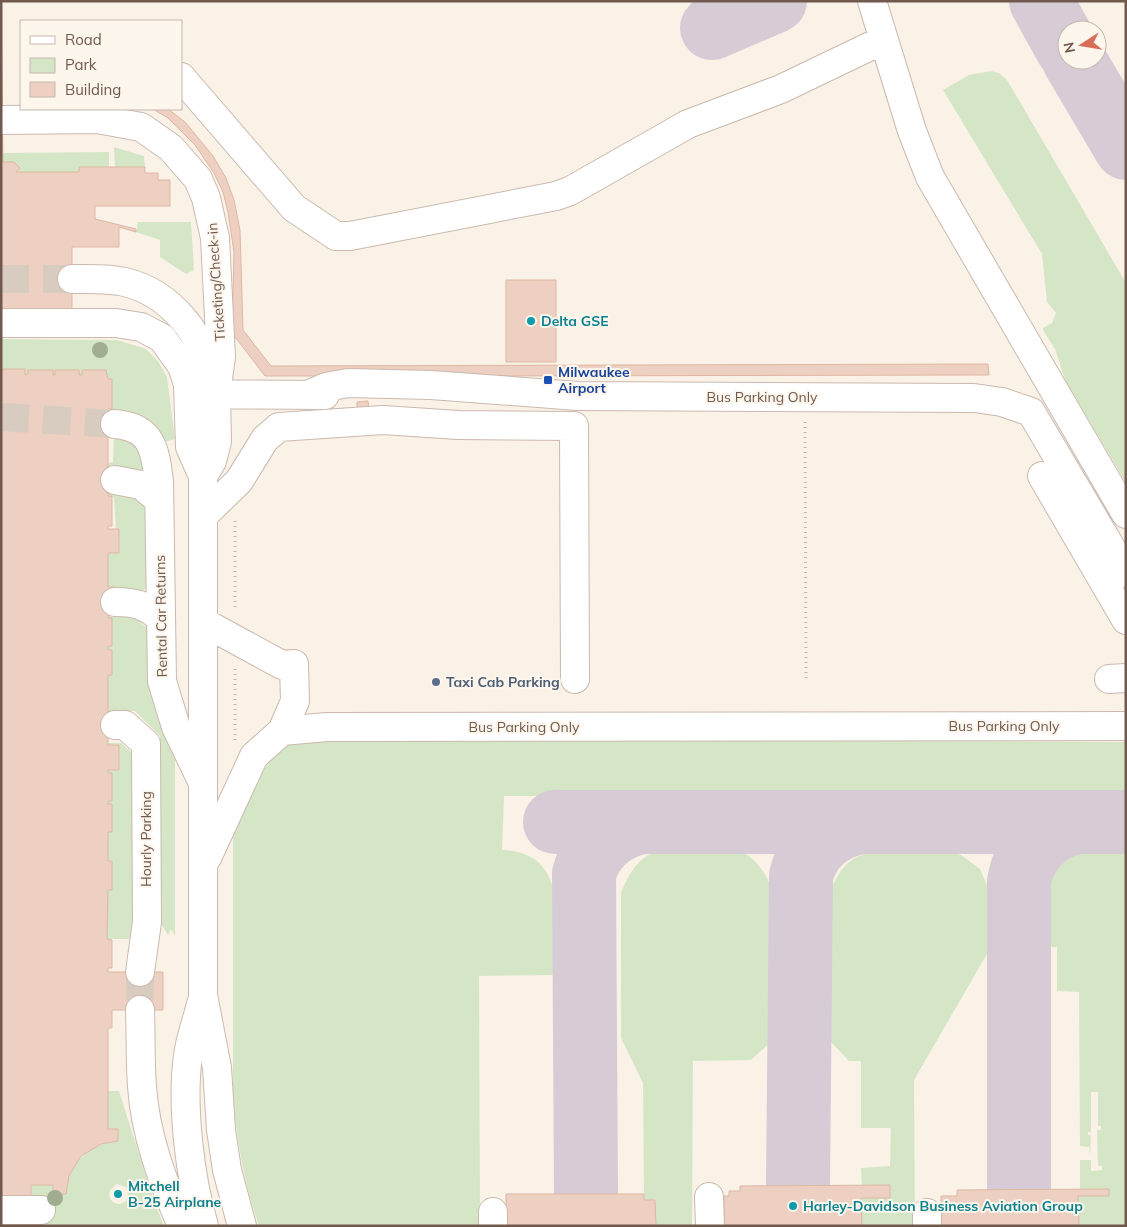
<svg xmlns="http://www.w3.org/2000/svg" width="1127" height="1227" viewBox="0 0 1127 1227" font-family="Mulish,sans-serif">
	<rect width="100%" height="100%" fill="#faf2e7"/>
	<!-- green -->
	<path fill="#d5e6c7" fill-rule="evenodd" d="M991,71L999,73L1007,80L1126,283V483L1066,382L1055,349L1043,330V328L1052,323L1056,313L1047,302L1042,254L943,90L969,75Z
		M114,147L144,156L145,167H115Z
		M109,152V167H79V172H16L20,168L14,162H3V153Z
		M138,222H191L194,270L186,274L160,257V240L136,232Z
		M1,339L117,340L146,349L158,361L167,377L175,439L164,442L108,411V409H112V379H108L106,370H82V375H79L78,370H56L55,375H53L52,370H29L28,374L25,375V369L1,374Z
		M114,435C138,443 139,450 149,472L108,469V463L113,462Z
		M125,490L146,503L148,588L143,590H115V587H108V553H119V529H116L114,498L112,496H108V492Z
		M108,615L135,617L147,628L150,694L170,731L175,750V936L171,929L168,935L160,922V736L135,711H108V675H112V650H108V646H112V618H108Z
		M323,738L1126,742V796H504L502,850C571,852 555,926 556,975L479,976L480,1226H259C244,1182 236,1138 233,1092V838C239,811 264,758 288,745C297,740 312,740 323,738Z
		M108,743H121L134,755V923L129,939H107L108,890L112,889V861L108,860V832H112V804H108V801L112,800V773H108V770H119V745H108Z
		M664,849C681,849 723,845 738,850C756,857 771,878 773,897L774,1039L751,1060L693,1061L692,1226H656L655,1200H644L643,1083L621,1038V893C630,871 640,854 664,849Z
		M1126,849V1226H1079L1078,1196H1109V1189H1080V1160H1091V1171L1102,1170V1166H1098L1097,1130H1101V1126H1098V1092H1091V1132H1088V1135H1091L1090,1156L1089,1147L1080,1146L1079,992L1057,991V947H1046C1046,913 1039,861 1083,851C1097,848 1112,849 1126,849Z
		M879,850H942L961,855L980,869L989,890L991,947L914,1080L915,1226H862L861,1198H890V1185H862L861,1168L890,1166L891,1130L890,1128H861V1061H849L828,1039L829,894C841,866 849,856 879,850Z
		M107,1091H119L153,1198L164,1226H1V1223L47,1222V1198H31V1185H67C73,1160 91,1143 118,1141V1129H108ZM117,1184L126,1187L128,1193L126,1201L120,1204C111,1204 108,1197 110,1190Z"/>
	<g fill="none" stroke-linecap="round" stroke-linejoin="round">
		<!-- taxiway -->
		<path stroke="#d7ccd5" stroke-width="64" d="M1041,1L1067,48
			M712,28L775,1
			M1074,60L1126,148
			M555,822H1126
			M798,1185L801,876C808,847 828,830 856,823
			M1019,1189V882C1024,851 1045,830 1075,822
			M586,1194L584,874C592,845 615,827 643,822"/>
	</g>
	<!-- building -->
	<path fill="#edd0c1" stroke="#deb7a3" d="M1,1L3,162H14L20,168L16,172H79V167H145V173H158V180H170V206H95V219L136,229V232L119,227V247H72V310H1Z
		M153,109H168L185,122L213,156L226,178L234,200L240,230L243,330L271,366L988,364L989,375L484,376L480,374H356L353,376H265L232,333L234,252L228,212L223,192L214,173L195,145L168,118Z
		M506,280H556V362H506Z
		M3,369H25V375L28,374V370H53V375H55V370H79V375H82V370H106L108,379H112V409H108V411L116,412L115,436L108,435V469L115,492H108V496H112V526H108V529H119V553H108V587H115V615H108V618H112V646H108V650H112V675H108V712L115,711V738H108V745H119V770H108V773H112V801H108V804H112V832H108V861H112V890H108L107,939L112,940V968H108V972H163V1010H112V1028H108V1129H118V1141L101,1144L81,1156L69,1176L66,1194H53V1185H31V1198L1,1197V374Z
		M368,401L369,410H357V402Z
		M890,1185V1198H861L862,1226H724V1196H729V1191H740V1186Z
		M1109,1189V1196H1078L1079,1226H941V1196H957V1190Z
		M506,1194H644V1200H655L656,1226H506Z"/>
	<g fill="none" stroke-linecap="round" stroke-linejoin="round">
		<!-- minor-tunnel -->
		<path stroke="#d8ccc1" stroke-width="28" stroke-dasharray="28 14" stroke-linecap="butt" d="M1,279H72
			M1,417L115,424
			M140,972V1010"/>
		<defs>
			<path id="minor" d="M872,1L912,131L930,177L1126,514
				M181,77L294,208L336,236H350L556,196L570,191L688,124L781,89L883,40
				M3,120L97,119L141,127L171,148L198,179L206,198L215,238L221,357L216,394L217,441L212,461L203,476V995L217,1068L221,1130L227,1170L242,1226
				M72,279C89,279 108,278 125,282C173,294 203,336 213,381
				M1,323H116L141,327L162,338L182,366L188,384L190,447L203,476
				M198,394L325,395
				M308,395L326,387L348,383L431,385L578,396L974,398L1002,402L1031,412L1126,573
				M115,424C153,427 155,451 159,481L162,681L176,727L201,779
				M1042,476L1126,620
				M115,480L141,485L159,500
				M203,516L239,481L265,439L279,427L383,420L458,425L574,426L575,679
				M115,602C134,602 147,605 160,618
				M203,622L282,665L294,664L295,701L282,731L254,756L207,858
				M1109,679L1126,678
				M115,725H125L146,744L147,922L140,972
				M282,731L327,727L1126,726
				M201,1004C197,1021 190,1038 188,1056C181,1105 190,1178 204,1226
				M140,1010C141,1035 140,1061 142,1086C145,1135 163,1182 182,1226
				M709,1197L710,1226
				M1,1210H41
				M493,1212V1226
				M927,1213V1226"/>
		</defs>
		<!-- minor casing -->
		<use href="#minor" stroke="#cbb9ae" stroke-width="30"/>
		<!-- path -->
		<path stroke="#d2b4a4" stroke-width="3" stroke-dasharray="1 4" stroke-linecap="butt" d="M805,422L806,679
			M235,521V610
			M235,740V668"/>
		<!-- minor -->
		<use href="#minor" stroke="#fff" stroke-width="28"/>
	</g>
	<!-- trees -->
	<g fill="#a0ae8f">
		<circle cx="100" cy="350" r="8"/>
		<circle cx="55" cy="1198" r="8"/>
	</g>
	<!-- markers -->
	<g fill="#0f9aa8" stroke="#fdf6ed" stroke-width="2">
		<circle cx="531" cy="321" r="5"/>
		<circle cx="118" cy="1194" r="5"/>
		<circle cx="793" cy="1206" r="5"/>
	</g>
	<rect fill="#1a4fb4" stroke="#fdf6ed" stroke-width="2" x="543" y="375" width="10" height="10" rx="2.5"/>
	<circle fill="#5c6f8a" stroke="#fdf6ed" stroke-width="2" cx="436" cy="682" r="5"/>
	<g text-anchor="middle" stroke-width="4" stroke-linejoin="round" paint-order="stroke">
		<!-- street labels -->
		<g font-size="14" fill="#71594e" stroke="#fdf6ed">
			<text transform="translate(216 282) rotate(-94)" y="5">Ticketing/Check-in</text>
			<text x="762" y="402">Bus Parking Only</text>
			<text transform="translate(161 616) rotate(-91)" y="5">Rental Car Returns</text>
			<text x="1004" y="731">Bus Parking Only</text>
			<text x="524" y="732">Bus Parking Only</text>
			<text transform="translate(146 839) rotate(-90)" y="5">Hourly Parking</text>
		</g>
		<!-- culture labels -->
		<g font-size="14" font-weight="bold" fill="#0d838f" stroke="#fdf6ed" text-anchor="start">
			<text x="541" y="326">Delta GSE</text>
			<text x="128" y="1191">Mitchell<tspan x="128" dy="16">B-25 Airplane</tspan></text>
			<text x="803" y="1211">Harley-Davidson Business Aviation Group</text>
		</g>
		<!-- transit labels -->
		<g font-size="14" font-weight="bold" fill="#164399" stroke="#fdf6ed" text-anchor="start">
			<text x="558" y="377">Milwaukee<tspan x="558" dy="16">Airport</tspan></text>
		</g>
		<!-- service labels -->
		<g font-size="14" font-weight="bold" fill="#4e5e75" stroke="#fdf6ed" text-anchor="start">
			<text x="446" y="687">Taxi Cab Parking</text>
		</g>
	</g>
	<!-- border -->
	<rect width="1127" height="1227" fill="none" stroke="#71594e" stroke-width="5"/>
	<!-- legend -->
	<rect x="20" y="20" width="162" height="90" fill="#fdf6ed" stroke="#c5b7ad"/>
	<rect x="30" y="36" width="25" height="8" fill="#ffffff" stroke="#c5b7ad"/>
	<text x="65" y="45" font-size="15" fill="#71594e">Road</text>
	<rect x="30" y="58" width="25" height="15" fill="#d5e6c7" stroke="#c5b7ad"/>
	<text x="65" y="70" font-size="15" fill="#71594e">Park</text>
	<rect x="30" y="82" width="25" height="15" fill="#edd0c1" stroke="#c5b7ad"/>
	<text x="65" y="95" font-size="15" fill="#71594e">Building</text>
	<!-- north arrow -->
	<g transform="translate(1082 45) rotate(258)"><circle r="24" fill="#fdf6ed" stroke="#c5b7ad"/>
	<path d="M0-4L9 19L0 12L-9 19Z" fill="#d86e58"/>
	<text y="-8" font-size="14" font-weight="bold" text-anchor="middle" fill="#71594e">N</text>
	</g>
</svg>
